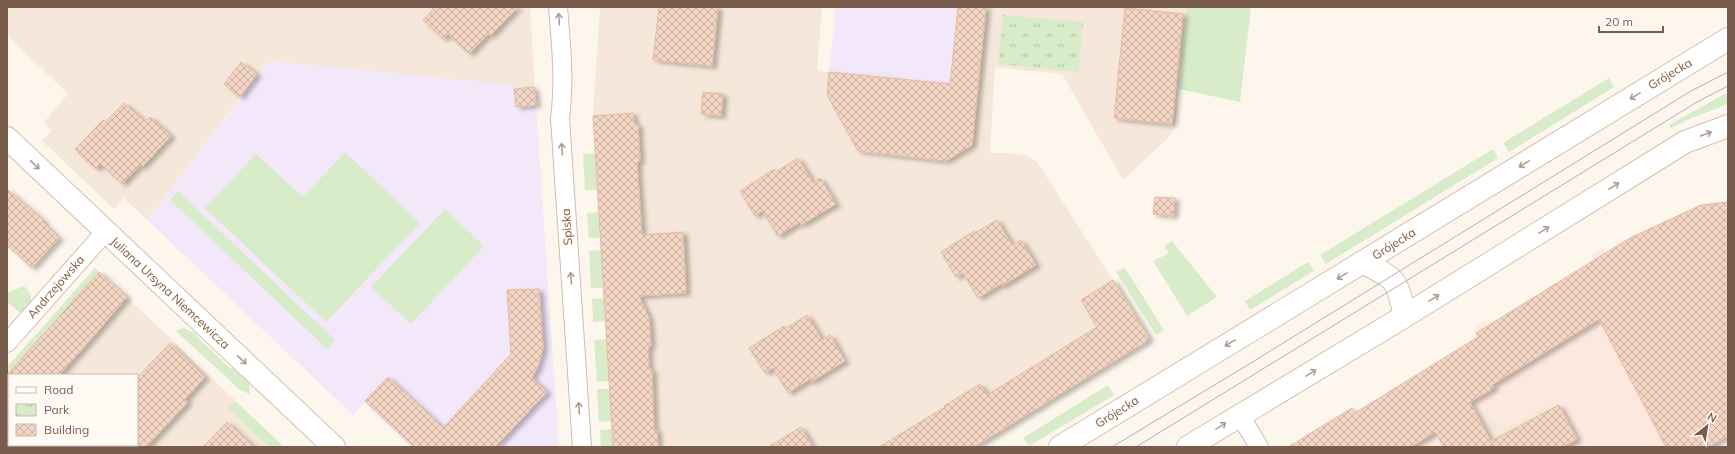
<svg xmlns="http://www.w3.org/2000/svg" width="1735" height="454" viewBox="0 0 1735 454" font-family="Mulish,sans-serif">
	<defs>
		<pattern id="park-tufts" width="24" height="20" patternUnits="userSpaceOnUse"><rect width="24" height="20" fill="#d8ecc9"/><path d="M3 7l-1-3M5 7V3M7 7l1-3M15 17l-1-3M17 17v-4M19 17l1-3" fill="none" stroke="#b4c2a5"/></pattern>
		<pattern id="building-cross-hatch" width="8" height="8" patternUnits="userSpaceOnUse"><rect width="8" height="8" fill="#f3d5c3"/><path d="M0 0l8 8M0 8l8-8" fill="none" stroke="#cab0a1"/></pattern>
		<filter id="shadow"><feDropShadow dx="4.5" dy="2.5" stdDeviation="2" flood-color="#0004"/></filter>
	</defs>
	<rect width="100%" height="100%" fill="#fdf6ec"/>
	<!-- residential -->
	<path fill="#f5e8da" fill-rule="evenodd" d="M7,7H530L536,105L516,107L514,89L257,74L240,97V99L147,220L124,198L114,209L42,141L51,131L44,122L68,94L7,35Z
		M600,7H822L817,71L950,84L958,7H1187L1175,127L1168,138L1123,180L1062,74L995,67L990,153H1011L1027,156L1037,162L1113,280L1147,341L1118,357V359L1052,400L1051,398L1015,422L1014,421L1007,425V427L986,440V438L970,447H613L593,116Z
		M99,272L127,297L284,447H7V375ZM9,375H137V445H9Z
		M1557,401L1581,447H1494L1477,415L1487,410L1492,417L1505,427Z"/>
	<!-- commercial -->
	<path fill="#fde8e0" d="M1728,203L1666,447H1581L1557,401L1504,427L1492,417L1487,410L1478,415L1494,447H1309L1303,437L1352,408L1355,412L1478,337L1473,328L1484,321L1487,326L1594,260L1591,255L1603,248L1606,253L1630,238L1701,205Z"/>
	<!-- education -->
	<path fill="#f3e8fa" d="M836,7H958L950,84L829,72Z
		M270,61L513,85L516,107L536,105L559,447H414L365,402L353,415L147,220L240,100V97L257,74H259Z"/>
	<!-- green -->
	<path fill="#d8ecc9" d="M1187,7H1251L1240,102L1179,89Z
		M1609,78L1614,87L1509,152L1503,143Z
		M1728,92V104L1692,118L1671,128L1669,125Z
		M1493,149L1498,158L1326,264L1320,255Z
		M345,152L420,223L326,322L205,208L256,154L303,197Z
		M595,153L597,190H585L583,154Z
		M178,191L335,340L327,349L170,200Z
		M445,209L484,246L411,324L371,287Z
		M598,212L600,238H589L587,213Z
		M1172,241L1217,297L1187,316L1153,261L1169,253L1164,246Z
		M601,250L603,288H591L589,251Z
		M1308,262L1314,271L1250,310L1245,301Z
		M95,268L99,272L7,375V367Z
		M1125,268L1164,330L1156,335L1116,272Z
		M24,286C36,298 31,303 23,315L7,302V293Z
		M604,298L605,321L593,322L592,299Z
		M183,328L196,333V336L231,369L233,368L249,382L250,394L240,390L176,331Z
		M606,339L609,381L597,382L594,340Z
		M1108,385L1114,395L1029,446L1023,438Z
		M597,389H610L612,421L599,422Z
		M235,401L284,447H269L228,408Z
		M612,429L613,447H601L600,430Z"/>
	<!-- park -->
	<path fill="url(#park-tufts)" d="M1003,15L1083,22L1079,72L998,64Z"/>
	<!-- building -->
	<path fill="url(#building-cross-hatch)" stroke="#e6bba3" filter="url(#shadow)" d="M435,7H518L490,36L488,34L469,54L448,34L443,39L423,20Z
		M659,7H718L712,66L653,60Z
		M958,7H986L972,145L946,161L858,151L827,95L829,72L950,84Z
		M1125,8L1183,14L1172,124L1114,118Z
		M241,62L257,74L240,97L224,84Z
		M534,87L536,105L516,107L514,89Z
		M703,92L723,94L721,116L701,114Z
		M124,103L145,122L150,117L171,136L142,167L140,165L122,184L101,164L96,169L75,149L103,120L105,122Z
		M633,113L634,123L638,125L640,161L637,164L642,235L683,232L686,293L639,296L649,318L651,346L648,348L649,367L652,370L654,430H657L658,447H613L612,429L593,116Z
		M798,158L813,183L820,178L836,204L801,225L800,222L778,236L762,211L755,216L740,191L774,169L776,172Z
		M7,189L44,221L43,222L59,238L32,268L7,245Z
		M1155,197L1175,198L1173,216L1153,214Z
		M1728,202V436L1708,447H1666L1599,319L1492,385L1494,388L1470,402L1491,441L1559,405L1577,439L1563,447H1444L1435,432L1411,447H1288L1352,408L1355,413L1478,337L1476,333L1630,238L1701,205Z
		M997,220L1012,245L1021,240L1036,265L1002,286L1001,284L978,298L963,273L956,277L941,252L974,231L975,233Z
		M99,272L127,297L92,338L59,375H7Z
		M1113,280L1149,338L1146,340L1147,341L974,447H879L945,407L944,406L980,384L987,395L1097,327L1081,300Z
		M539,289L543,348L538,366L532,378L547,392L495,447H414L365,401L388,377L443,428L511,354L507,290Z
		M807,315L822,340L830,335L845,361L811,382L810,379L788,393L773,368L765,373L749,348L784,326L785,329Z
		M170,343L205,377L185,399L188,402L146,447H137V378Z
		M227,422L254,447H203Z
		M801,427L813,447H768Z"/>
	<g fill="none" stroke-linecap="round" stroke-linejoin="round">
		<defs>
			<path id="street" d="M558,7C561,44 565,81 560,118L582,447
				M7,343L106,231
				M1240,415L1259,447"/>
			<path id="secondary" d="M7,138L334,447
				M1364,263C1398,280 1396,279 1405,316
				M1060,447L1728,39
				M1188,447L1405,316L1685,142L1728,126"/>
		</defs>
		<!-- street casing -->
		<use href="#street" stroke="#d1beb0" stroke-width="20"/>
		<!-- secondary casing -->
		<use href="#secondary" stroke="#d6c0b0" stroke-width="24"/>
		<!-- street -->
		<use href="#street" stroke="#fff" stroke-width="18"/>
		<!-- secondary -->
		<use href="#secondary" stroke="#fff" stroke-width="22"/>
		<!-- tram -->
		<path stroke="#b9a8c9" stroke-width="1" d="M1112,447L1246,366L1691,91L1728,72
			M1136,447L1697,102L1728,86"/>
	</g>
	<!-- one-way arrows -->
	<defs><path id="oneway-shaft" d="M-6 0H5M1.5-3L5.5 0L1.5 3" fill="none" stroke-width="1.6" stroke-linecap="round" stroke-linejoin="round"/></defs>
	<g stroke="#af9d94">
		<use href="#oneway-shaft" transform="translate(559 19) rotate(-94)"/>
		<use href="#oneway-shaft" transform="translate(1635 96) rotate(149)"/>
		<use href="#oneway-shaft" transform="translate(1706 134) rotate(-20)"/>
		<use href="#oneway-shaft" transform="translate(562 149) rotate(-94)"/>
		<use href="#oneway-shaft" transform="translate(1524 164) rotate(148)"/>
		<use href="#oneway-shaft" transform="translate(35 165) rotate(44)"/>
		<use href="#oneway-shaft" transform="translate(1614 186) rotate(-32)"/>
		<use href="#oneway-shaft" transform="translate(1544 230) rotate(-32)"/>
		<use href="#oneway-shaft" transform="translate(1342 276) rotate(149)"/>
		<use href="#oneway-shaft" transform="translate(571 278) rotate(-94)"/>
		<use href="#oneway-shaft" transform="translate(1434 298) rotate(-32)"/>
		<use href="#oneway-shaft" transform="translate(1230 343) rotate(149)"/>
		<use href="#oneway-shaft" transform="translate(242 360) rotate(43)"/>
		<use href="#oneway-shaft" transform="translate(1311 373) rotate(-31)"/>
		<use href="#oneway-shaft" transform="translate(579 408) rotate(-94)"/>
		<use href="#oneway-shaft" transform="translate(1221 426) rotate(-32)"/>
	</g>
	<g text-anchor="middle" stroke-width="3" stroke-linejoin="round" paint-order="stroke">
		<!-- street labels -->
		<g font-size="12" fill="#7a5c4d" stroke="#fffaf3">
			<text transform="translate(1670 74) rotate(-31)" y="4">Grójecka</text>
			<text transform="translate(567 227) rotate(-94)" y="4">Spiska</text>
			<text transform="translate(1394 244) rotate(-32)" y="4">Grójecka</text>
			<text transform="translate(56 287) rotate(-49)" y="4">Andrzejowska</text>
			<text transform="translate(170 293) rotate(43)" y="4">Juliana Ursyna Niemcewicza</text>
			<text transform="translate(1117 412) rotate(-32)" y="4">Grójecka</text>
		</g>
	</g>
	<!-- border -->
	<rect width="1735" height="454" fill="none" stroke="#7a5c4d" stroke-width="16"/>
	<!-- legend -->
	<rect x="8" y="374" width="130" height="72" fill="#fffaf3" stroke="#cabbb1"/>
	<rect x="16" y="387" width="20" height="6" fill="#ffffff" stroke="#cabbb1"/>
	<text x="44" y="394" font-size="12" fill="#7a5c4d">Road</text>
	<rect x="16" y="404" width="20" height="12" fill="url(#park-tufts)" stroke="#cabbb1"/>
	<text x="44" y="414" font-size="12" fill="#7a5c4d">Park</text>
	<rect x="16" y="424" width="20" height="12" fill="url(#building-cross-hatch)" stroke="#cabbb1"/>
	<text x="44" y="434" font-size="12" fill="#7a5c4d">Building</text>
	<!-- north arrow -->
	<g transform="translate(1707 426) rotate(30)" stroke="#fffaf3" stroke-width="3" paint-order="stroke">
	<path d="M0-3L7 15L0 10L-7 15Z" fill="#7a5c4d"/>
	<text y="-6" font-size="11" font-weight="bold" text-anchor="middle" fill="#7a5c4d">N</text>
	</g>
	<!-- scale -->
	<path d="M1599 26v6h64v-6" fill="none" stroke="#7a5c4d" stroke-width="2"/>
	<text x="1605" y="26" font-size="12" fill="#7a5c4d" stroke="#fffaf3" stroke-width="3" paint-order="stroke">20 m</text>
</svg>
